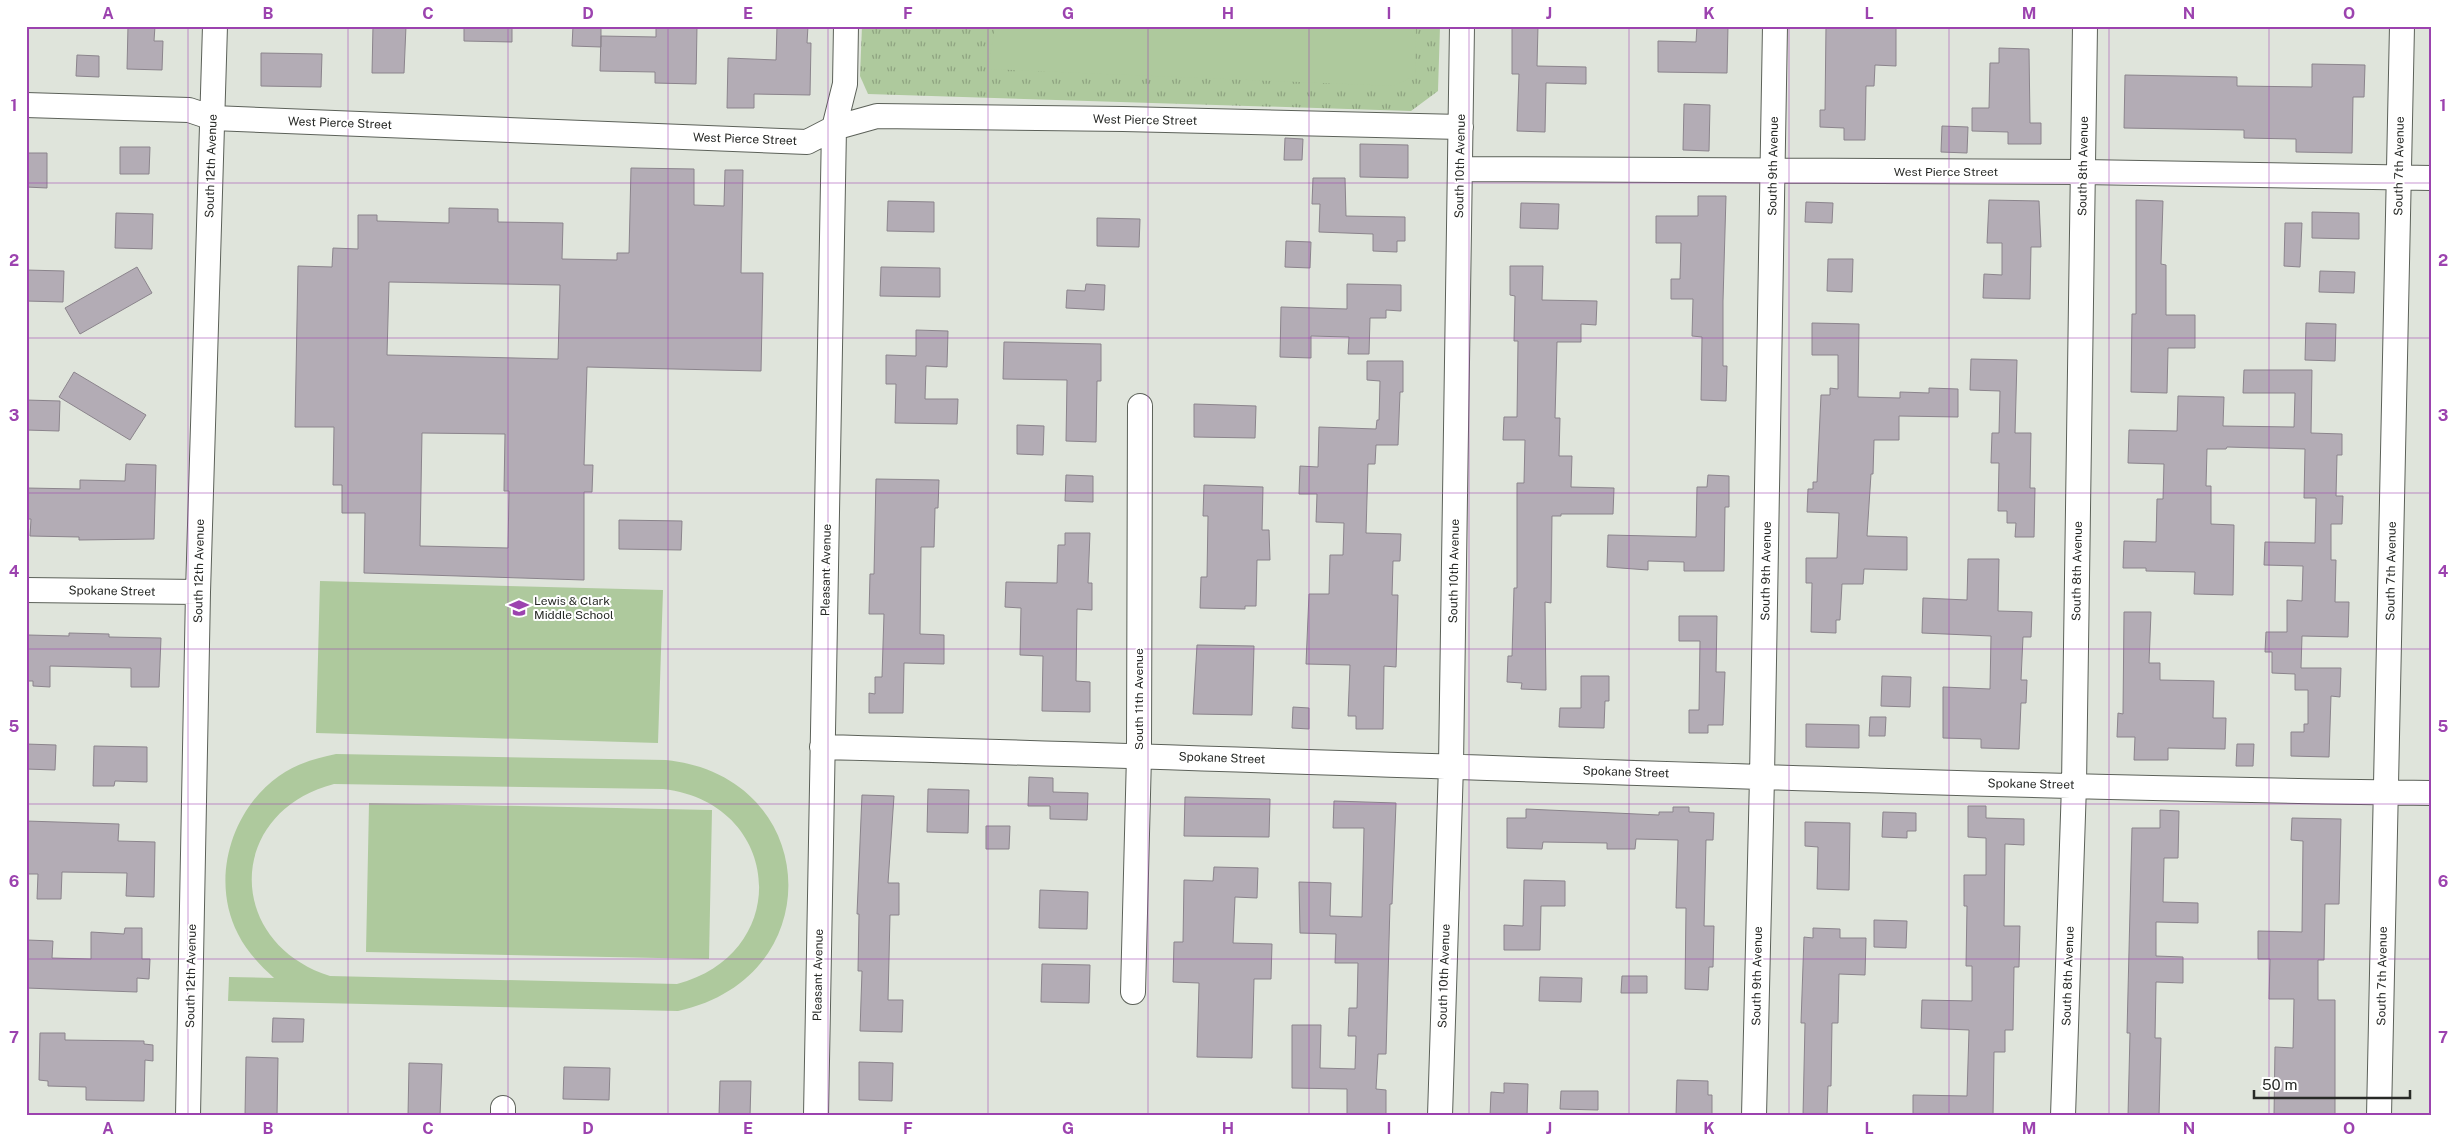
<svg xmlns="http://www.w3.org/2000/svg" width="2457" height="1142" viewBox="0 0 2457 1142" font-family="'Public Sans',sans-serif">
	<defs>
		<pattern id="grass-tufts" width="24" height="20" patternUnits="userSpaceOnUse" patternTransform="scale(1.25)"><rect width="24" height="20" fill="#aec99d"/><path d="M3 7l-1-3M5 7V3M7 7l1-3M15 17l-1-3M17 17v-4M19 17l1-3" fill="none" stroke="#8ea380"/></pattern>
	</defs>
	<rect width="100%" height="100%" fill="#dfe4db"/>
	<!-- grass -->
	<path fill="url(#grass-tufts)" d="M862,26H1440L1438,91L1411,111L868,94L860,76Z"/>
	<!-- garden -->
	<path fill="#aec99d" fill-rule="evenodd" d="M995,26H1416L1415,75L1394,86L988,69Z
		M320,581L663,590L658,743L316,733Z
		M336,754L666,760C822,776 832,978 678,1011L228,1001L229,977L274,978C260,965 247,952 238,934C210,880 231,810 279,776C296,764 316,758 336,754ZM334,784L663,789C783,803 794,953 677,984L330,976C224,942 226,812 334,784Z
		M369,803L712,810L709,959L366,952Z"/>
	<!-- building -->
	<path fill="#b3acb5" stroke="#8b848c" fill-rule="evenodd" d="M128,26H155L154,41H163L162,70L127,69Z
		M373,26H406L404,73H372Z
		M464,26H512V42L464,41Z
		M573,26H601V47L572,46Z
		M656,26H697L696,84L655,83V72L600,71L601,36L656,37Z
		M777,26H808L807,43H811L810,95L754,94V108H727L728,58L776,60Z
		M1512,26H1538L1537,66L1586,67V84L1546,83L1545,132L1517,131L1519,74H1512Z
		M1697,26H1728L1727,73L1658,72V41L1696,42Z
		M1826,26H1896V66L1875,65L1874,86H1866L1865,140H1844V128L1820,127V110H1825Z
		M1999,48L2029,49L2030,123H2041V144H2008V132L1972,131V108H1989L1990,63H1999Z
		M261,53L322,54L321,87L261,86Z
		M77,55L99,56V77L76,76Z
		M2312,64L2365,65L2364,97H2353L2352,153L2296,152V139L2244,138V130L2124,128L2125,75L2237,77V86L2312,87Z
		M1684,104L1710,105L1709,151L1683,150Z
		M1942,126L1968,127L1967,153L1941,152Z
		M1285,138L1303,139L1302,160H1284Z
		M1360,144L1408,145V178L1360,177Z
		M120,147H150L149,174H120Z
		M26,153H47V188L26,187Z
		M631,168L694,169V205L724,206L725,170H743L741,273H763L761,371L587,367L584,465H593L592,492H584V580L364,573L365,513H342V485H333L334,427H295L298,266L332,267L333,248L358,249V215H377V221L449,223V208L498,209V222L563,223L562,259L617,260V253H629ZM389,282L560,285L558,359L387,355ZM422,433L505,434L504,491H509L508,548L420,546Z
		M1313,178H1345L1346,216L1405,217V241H1397V252L1373,251V234L1319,232L1320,204H1312Z
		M1698,196H1726L1723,301V366H1727L1726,401L1701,400L1702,337L1692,336L1693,299H1671V279H1680L1681,243H1656V216H1698Z
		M1989,200L2039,201L2041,247H2031L2030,299L1983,298L1984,274L2002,275V243H1987Z
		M2136,200L2163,201L2161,264L2166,265V315H2195V348H2168L2167,393L2131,392L2132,314H2136Z
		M888,201L934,202V232L887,231Z
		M1806,202L1833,203L1832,223L1805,222Z
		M1521,203L1559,204L1558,229L1520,228Z
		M2312,212L2359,213V239L2312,238Z
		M116,213L153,214L152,249L115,248Z
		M1097,218L1140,219L1139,247L1097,246Z
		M2285,223H2302L2300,267L2284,266Z
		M1286,241L1311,242L1310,268L1285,267Z
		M1828,259H1853L1852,292L1827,291Z
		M1510,266H1543L1542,300L1597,301L1596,325L1581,324V342H1557L1555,418H1560L1559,456H1572L1571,487L1614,488L1613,514H1561V516H1552L1551,603L1545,602L1546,690L1521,689L1522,683L1507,682L1508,656H1512L1514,588H1517V483H1524L1525,440H1503L1504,417H1517L1518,341H1514L1515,296L1510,295Z
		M137,267L152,293L80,334L65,308Z
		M881,267L940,268V297L880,296Z
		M26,270L64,271L63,302L26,301Z
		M2320,271L2355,272L2354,293L2319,292Z
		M1086,284L1105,285L1104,310L1066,308L1067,290L1085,291Z
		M1347,284L1401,285V311L1386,310V318H1370L1369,354H1348L1349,337L1311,336V358L1280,357L1281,307L1347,309Z
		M1812,323L1859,324L1858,397L1900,398V392L1929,393V388L1958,389V417L1899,416V440H1874L1873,474H1871L1867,536L1907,537V570L1864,569L1863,584H1842L1840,620H1836V633L1811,632L1812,583H1806V558H1837L1839,513L1807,512L1808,489H1813V482H1817L1821,395H1830V388L1838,389V355H1812Z
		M2306,323L2336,324L2335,361L2305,360Z
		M916,330L948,331L947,367L926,366L925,399H958L957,424L895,423L896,384H886V355L916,356Z
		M1004,342L1101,344V381H1097L1096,442L1066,441L1067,380L1003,379Z
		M1971,359L2017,360L2015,433H2031L2030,488H2035L2034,537H2015L2016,523H2007V511H1998L1999,463H1991L1992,433H1999L2000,391L1970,390Z
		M1367,361H1403V392H1400L1398,445H1376L1375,464H1368L1366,533L1401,534L1400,561H1393L1392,595H1398L1396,667L1384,666L1383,729H1356V716H1348L1350,665L1306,664L1309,594H1329L1330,555H1343L1344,523L1316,522L1317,494H1299L1300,466L1318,467L1319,427L1376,429L1377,420H1379L1380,381L1367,380Z
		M2244,370H2312L2311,433L2342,434V455H2337L2336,496H2343L2342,524H2331V560H2336L2335,602H2349L2348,637L2302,636L2301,668H2341L2340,697L2331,696L2329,757L2291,756V732H2304V724H2308V690H2295V674L2272,673V652H2265L2266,632H2287V600L2302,601L2303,566L2264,565L2265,542L2315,543L2316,498H2304L2305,449L2227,447L2226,449H2207L2206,486H2211V524L2234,525L2233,595L2194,594L2195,572L2146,571V568H2123L2124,541L2156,542L2157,499H2163L2164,464L2128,463L2129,430L2177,431L2178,396L2224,397L2223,426L2294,427L2295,393H2243Z
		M74,372L146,415L130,440L59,397Z
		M26,400L60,401L59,431L26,430Z
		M1194,404L1256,406L1255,438L1194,437Z
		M1017,425L1044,426L1043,455L1017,454Z
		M126,464L156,465L154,539L79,540V537L30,536L31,519H26V488L80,489V480L125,481Z
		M1066,475L1093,476V502L1065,501Z
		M1708,475L1729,476V507H1725L1724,571H1684V562L1648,561V570L1607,567L1608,535L1696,537L1697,487H1707Z
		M876,479L939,480L938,508H935L934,547H921L920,634L944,635V664L904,663L903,713H869V693L875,694V677H882L884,614H869L870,574H874Z
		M1204,485L1263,487L1262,530H1269L1270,560H1257L1256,606H1245V609L1200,608L1201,577H1207L1208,516H1203Z
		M619,520L682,521L681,550L619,549Z
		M1065,533H1090L1088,583H1092V610L1077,609L1076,681L1090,682V712L1042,711L1043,656L1020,655L1021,608L1005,607L1006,582L1057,583L1058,545H1065Z
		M1968,559H1999L1998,611L2032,612L2031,637H2023L2021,680H2027L2026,703H2021L2019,749L1981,748V739L1943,738V687L1990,689L1991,636L1922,633L1923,598L1967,600Z
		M2124,612H2151L2149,663H2160V680L2214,681L2213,718H2226L2225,749L2168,748V760H2134L2135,737H2117L2118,713L2123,714Z
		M1679,616H1717L1716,672H1725L1723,725H1708V733H1689V710H1699L1700,641H1679Z
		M69,633L109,634V637L161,638L159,687H131V668L50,666V687L33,686V681H26L28,635L69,636Z
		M1197,645L1254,646L1252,715L1193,714Z
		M1581,676H1609V701H1605L1604,728L1559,727L1560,708H1581Z
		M1882,676L1911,677L1910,707L1881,706Z
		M1293,707L1309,708V729L1292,728Z
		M1870,717H1886L1885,736H1869Z
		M1806,724L1859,725V748L1806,747Z
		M26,744L56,745L55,770L26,769Z
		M2237,744H2254L2253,766H2236Z
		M94,746L147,747V782L115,781L114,786H93Z
		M1029,777L1053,778V792L1088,793L1087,820L1050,819V806H1028Z
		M928,789L969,790L968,833L927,832Z
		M862,795L894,796L888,883H899V915H890L888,1000H903L902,1032L860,1031L862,971H858L859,914H857Z
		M1185,797L1270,799L1269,837L1184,836Z
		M1334,801L1396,803L1392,904H1390L1386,1054H1378L1376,1089L1386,1090V1115L1347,1114V1089L1292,1088V1025H1321L1320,1068L1355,1069L1356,1036H1348L1349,1008H1357L1358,963H1335L1336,934L1300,933L1299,882L1331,883L1330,916L1362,917L1364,828H1333Z
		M1968,806H1986V818L2024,819V845L2005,844L2004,926H2020L2019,967H2014L2013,1030H2005V1052H1994L1993,1116H1913V1095L1967,1096L1969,1030L1921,1028L1922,1000L1972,1001V966H1966L1967,906H1964V875H1986V838L1968,837Z
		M1673,807H1689V812L1714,813L1713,840H1706L1704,926H1714L1713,967H1709L1708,990L1685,989L1686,908H1676L1678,840L1636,839L1635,849H1607V843L1543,842L1542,849L1507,848V818H1526V809L1659,815V812H1673Z
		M2160,810L2179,811L2178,858H2164L2163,902L2198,903V923L2156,922V956L2183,957V983L2156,982L2155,1038H2161L2159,1116H2128L2130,1033H2127L2132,828H2160Z
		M1883,812L1916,813V831H1907V838L1882,837Z
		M2292,818L2341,819L2339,904H2325L2324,960H2318V1000H2335V1116H2274L2275,1047L2293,1048L2294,999H2269L2270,959H2258V931L2302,932L2303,841L2291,840Z
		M26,821L119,824L118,841L155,842L154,897L126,896L127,873L62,872L61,899H37L38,874H26Z
		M1805,822L1850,823L1849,890L1817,889L1818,847L1805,846Z
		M986,826H1010L1009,849H986Z
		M1214,867L1258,868L1257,898L1235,897L1233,943L1272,944L1271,979H1254L1252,1058L1197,1057L1199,983L1173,982L1174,942H1183L1184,880L1213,881Z
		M1524,880L1565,881V906H1541L1540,950H1504V925L1523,926Z
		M1040,890L1088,892L1087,929L1039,928Z
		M1874,920L1907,921L1906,948L1874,947Z
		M125,928H142V959H150L149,979L137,978V992L26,988L27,940L53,941L52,958L91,959V932L124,934Z
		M1813,928L1840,929V938H1866L1865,975L1839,974L1838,1023H1832L1831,1086H1828L1827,1116H1803L1805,1023H1801L1804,937L1813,938Z
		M1042,964L1090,965L1089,1003L1041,1002Z
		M1622,976H1647V993H1621Z
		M1540,977L1582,978L1581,1002L1539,1001Z
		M273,1018L304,1019L303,1042H272Z
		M40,1033H65V1040L144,1041V1044L153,1045V1061L145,1060L144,1101L86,1100V1087L48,1086V1081L39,1080Z
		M246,1057L278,1058L277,1116H245Z
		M859,1062L893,1063L892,1101L859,1100Z
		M409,1063L442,1064L440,1116H408Z
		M564,1067L610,1068L609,1100L563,1099Z
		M1677,1080L1708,1081V1095H1712V1116H1676Z
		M720,1081H751L750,1116H719Z
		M1504,1083L1528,1084L1527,1116H1490L1491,1092L1504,1093Z
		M1561,1091H1598V1110L1560,1109Z"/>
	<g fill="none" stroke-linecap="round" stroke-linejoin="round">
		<defs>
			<path id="street" d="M26,105L189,110L213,118L807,142L834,128L877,116L1123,119L1461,127
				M1461,169L2083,172L2431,178
				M26,590L198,592
				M822,747C1358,761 1894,786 2431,793
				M1133,992L1139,755L1140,406
				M188,1116L198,592L215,26
				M503,1116V1108
				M816,1116L834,128L845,84L846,26
				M1440,1116L1451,765L1462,26
				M1754,1116L1762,777L1775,26
				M2063,1116L2074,785L2085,26
				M2379,1116L2402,26"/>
		</defs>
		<!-- street casing -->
		<use href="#street" stroke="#5c6159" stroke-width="26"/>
		<!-- street -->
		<use href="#street" stroke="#fff" stroke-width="24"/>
	</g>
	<!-- grid -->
	<path fill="none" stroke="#9c43af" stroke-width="1" stroke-opacity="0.55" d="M188,26V1116M348,26V1116M508,26V1116M668,26V1116M828,26V1116M988,26V1116M1148,26V1116M1309,26V1116M1469,26V1116M1629,26V1116M1789,26V1116M1949,26V1116M2109,26V1116M2269,26V1116M26,183H2431M26,338H2431M26,493H2431M26,649H2431M26,804H2431M26,959H2431"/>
	<!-- icons -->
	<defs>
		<symbol id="school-bare" viewBox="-9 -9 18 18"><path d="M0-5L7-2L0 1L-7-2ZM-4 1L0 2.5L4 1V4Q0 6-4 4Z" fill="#9c43af" stroke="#fff" stroke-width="2.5" paint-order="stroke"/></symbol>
	</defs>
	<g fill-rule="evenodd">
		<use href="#school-bare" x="505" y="594" width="28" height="28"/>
	</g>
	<g text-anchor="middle" stroke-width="4" stroke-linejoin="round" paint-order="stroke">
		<!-- street labels -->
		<g font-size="12" fill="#282a27" stroke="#fff">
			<text transform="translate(1145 120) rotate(1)" y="4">West Pierce Street</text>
			<text transform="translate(340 123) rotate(2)" y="4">West Pierce Street</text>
			<text transform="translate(745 139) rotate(2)" y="4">West Pierce Street</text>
			<text transform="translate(211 166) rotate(-88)" y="4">South 12th Avenue</text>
			<text transform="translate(1460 166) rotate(-89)" y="4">South 10th Avenue</text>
			<text transform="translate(1773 166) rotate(-89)" y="4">South 9th Avenue</text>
			<text transform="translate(2083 166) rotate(-89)" y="4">South 8th Avenue</text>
			<text transform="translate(2399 166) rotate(-89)" y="4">South 7th Avenue</text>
			<text x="1946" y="176">West Pierce Street</text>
			<text transform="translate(826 570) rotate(-89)" y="4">Pleasant Avenue</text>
			<text transform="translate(199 571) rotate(-89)" y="4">South 12th Avenue</text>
			<text transform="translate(1454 571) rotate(-89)" y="4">South 10th Avenue</text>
			<text transform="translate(1766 571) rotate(-89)" y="4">South 9th Avenue</text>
			<text transform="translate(2077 571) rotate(-89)" y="4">South 8th Avenue</text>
			<text transform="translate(2391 571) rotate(-89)" y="4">South 7th Avenue</text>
			<text transform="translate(112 591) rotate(1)" y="4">Spokane Street</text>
			<text transform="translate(1139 699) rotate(-90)" y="4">South 11th Avenue</text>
			<text transform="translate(1222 758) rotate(2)" y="4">Spokane Street</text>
			<text transform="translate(1626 772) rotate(2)" y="4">Spokane Street</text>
			<text transform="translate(2031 784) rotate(1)" y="4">Spokane Street</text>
			<text transform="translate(818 975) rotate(-89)" y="4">Pleasant Avenue</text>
			<text transform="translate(191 976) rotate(-89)" y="4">South 12th Avenue</text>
			<text transform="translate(1444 976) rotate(-88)" y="4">South 10th Avenue</text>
			<text transform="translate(1757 976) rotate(-89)" y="4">South 9th Avenue</text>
			<text transform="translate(2068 976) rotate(-88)" y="4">South 8th Avenue</text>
			<text transform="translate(2382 976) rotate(-89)" y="4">South 7th Avenue</text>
		</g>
		<!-- poi labels -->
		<g font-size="12" fill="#282a27" stroke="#fff" text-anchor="start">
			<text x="534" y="605">Lewis &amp; Clark<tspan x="534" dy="14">Middle School</tspan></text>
		</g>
	</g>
	<!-- border -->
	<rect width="2457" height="1142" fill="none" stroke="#ffffff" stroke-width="55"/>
	<!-- scale -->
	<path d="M2254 1090v8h156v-8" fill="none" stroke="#282a27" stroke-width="2.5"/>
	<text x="2262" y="1090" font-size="15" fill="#282a27" stroke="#ffffff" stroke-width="4" paint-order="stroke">50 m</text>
	<rect x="28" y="28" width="2402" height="1086" fill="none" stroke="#9c43af" stroke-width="2"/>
	<g font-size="16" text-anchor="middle" font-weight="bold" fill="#9c43af">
		<text x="108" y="19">A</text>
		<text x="268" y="19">B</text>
		<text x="428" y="19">C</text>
		<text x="588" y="19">D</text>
		<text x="748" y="19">E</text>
		<text x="908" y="19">F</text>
		<text x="1068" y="19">G</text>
		<text x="1228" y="19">H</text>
		<text x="1389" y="19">I</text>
		<text x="1549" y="19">J</text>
		<text x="1709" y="19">K</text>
		<text x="1869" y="19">L</text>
		<text x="2029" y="19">M</text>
		<text x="2189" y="19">N</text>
		<text x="2349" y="19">O</text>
		<text x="14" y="111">1</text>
		<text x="2443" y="111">1</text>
		<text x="14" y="266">2</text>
		<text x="2443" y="266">2</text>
		<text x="14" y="421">3</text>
		<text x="2443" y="421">3</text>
		<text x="14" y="577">4</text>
		<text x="2443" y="577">4</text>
		<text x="14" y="732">5</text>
		<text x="2443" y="732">5</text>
		<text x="14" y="887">6</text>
		<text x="2443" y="887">6</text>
		<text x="14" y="1043">7</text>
		<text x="2443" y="1043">7</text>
		<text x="108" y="1134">A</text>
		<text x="268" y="1134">B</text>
		<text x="428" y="1134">C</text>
		<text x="588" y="1134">D</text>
		<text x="748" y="1134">E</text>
		<text x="908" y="1134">F</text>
		<text x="1068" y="1134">G</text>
		<text x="1228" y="1134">H</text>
		<text x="1389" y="1134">I</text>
		<text x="1549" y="1134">J</text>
		<text x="1709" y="1134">K</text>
		<text x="1869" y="1134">L</text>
		<text x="2029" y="1134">M</text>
		<text x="2189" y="1134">N</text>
		<text x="2349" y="1134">O</text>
	</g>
</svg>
